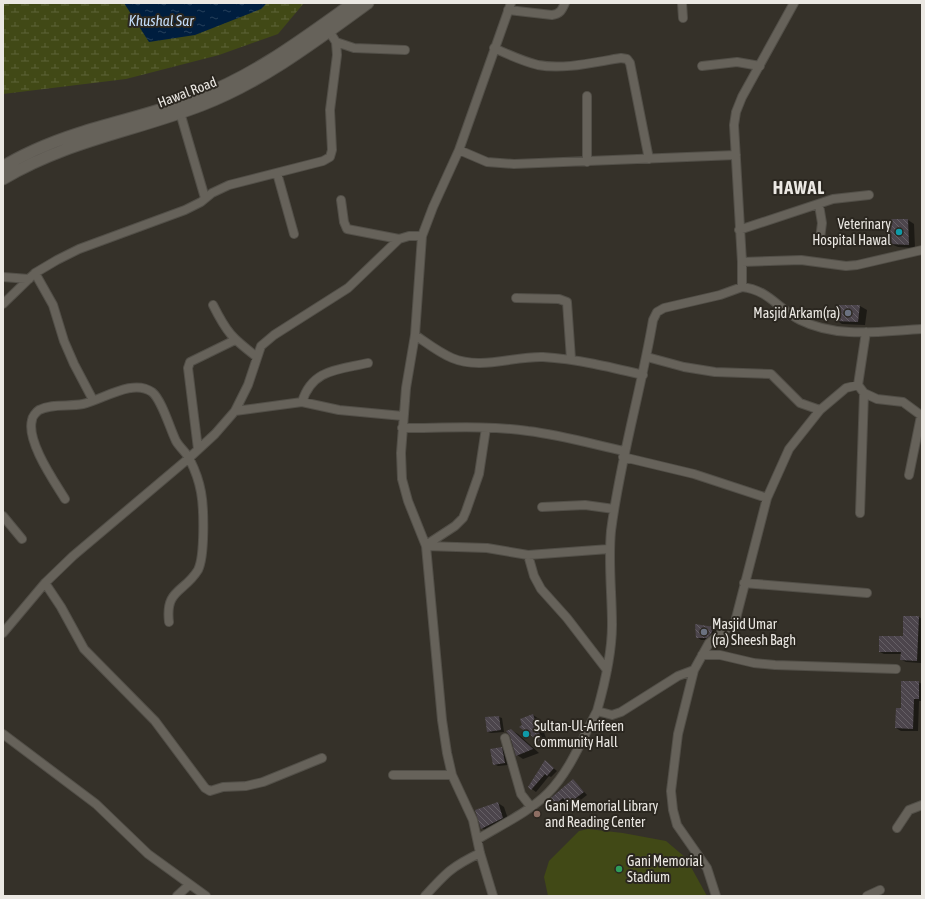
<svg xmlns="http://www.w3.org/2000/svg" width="925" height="899" viewBox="0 0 925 899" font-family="'Asap Condensed',sans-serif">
	<defs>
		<pattern id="wetland-marsh" width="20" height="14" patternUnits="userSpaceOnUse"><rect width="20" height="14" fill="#414916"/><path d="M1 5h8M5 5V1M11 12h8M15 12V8" fill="none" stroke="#5d6338"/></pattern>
		<pattern id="water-ripples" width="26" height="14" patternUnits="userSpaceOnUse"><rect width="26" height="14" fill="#001e3f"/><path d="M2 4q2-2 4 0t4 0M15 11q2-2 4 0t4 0" fill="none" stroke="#253f5b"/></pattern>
		<pattern id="building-back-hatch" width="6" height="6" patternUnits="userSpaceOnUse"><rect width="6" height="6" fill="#4c454c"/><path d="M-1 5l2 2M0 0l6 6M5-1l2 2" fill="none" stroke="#666066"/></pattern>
	</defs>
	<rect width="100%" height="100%" fill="#353129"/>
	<!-- grass -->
	<path fill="#414916" d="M588,829L623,833L666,841L686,858L707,896H548L544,877L549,861L579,831Z"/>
	<!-- wetland -->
	<path fill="url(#wetland-marsh)" d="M3,3H304L278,34L219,55L126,79L3,94Z"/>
	<!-- water -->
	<path fill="url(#water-ripples)" d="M124,3H267L261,9L195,35L149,42Z"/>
	<!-- shadow -->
	<path fill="#0007" d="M908,220L914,224L915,248L898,247L891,244Z
		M838,306H860L867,310L865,325L842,324L836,320Z
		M919,617L922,619L921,663L906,662L902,660V654H884L880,652L904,637Z
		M696,626L714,628L717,630L715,636L711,640H701L697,637Z
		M918,682L922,684V701H919L918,731H901L896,728Z
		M533,715L539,719L549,746L521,727Z
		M499,717L502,718L504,732L491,733L488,732Z
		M511,730L518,734L539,753L523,759L517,755Z
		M502,748L506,750L508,765L498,766L494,764Z
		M546,762L557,771L551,777L549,776L536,792L529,787Z
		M573,780L587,795L573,806L567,801L554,811L550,809Z
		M498,803L504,807L509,822L488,832L482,828Z"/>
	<!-- building -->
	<path fill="url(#building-back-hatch)" d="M890,219H908L909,245L890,244Z
		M837,305H860L858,322L835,321Z
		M903,616H919L917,661L900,660L901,652H879V636H903Z
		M695,624L714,627L711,634L707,638H696Z
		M901,681H919V699H914L913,729L895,728L896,708H901Z
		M533,714L543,744L519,727L522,725L520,719Z
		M499,716L501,730L487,732L485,717Z
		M511,729L533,749L516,756L510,736L506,731Z
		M502,747L505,763L493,765L490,749Z
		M545,760L554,768L547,776L545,774L531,790L528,787Z
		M573,779L584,792L568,804L563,798L550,809L545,803Z
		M498,802L503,818L481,829L475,810Z"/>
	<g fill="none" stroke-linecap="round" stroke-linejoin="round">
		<defs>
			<path id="minor" d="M682,3L683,18
				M508,10L552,15C560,14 562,10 565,3
				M336,42L354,48L405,50
				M494,48C509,55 522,61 538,65C564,70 595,62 621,58L627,59L630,63L649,159
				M702,66L737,62L760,66
				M179,109L205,198
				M459,150L487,162L514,164L736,155
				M587,162V96
				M277,173L294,234
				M341,200L344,222L347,229L399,239
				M819,205L822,223L820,239
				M739,230L833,199L869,195
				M742,262L801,260L846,266L857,265L922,250
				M35,273L53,305L64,341L74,364L93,400
				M3,277L29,279
				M742,287C769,290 778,309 800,320C838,339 882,331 922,329
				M516,298L559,299L567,302L571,359
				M3,304L35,273L57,260L79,249L185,210L201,202L212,193L229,185L323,161L330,157L332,150L330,110L337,55L336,42L327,28
				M213,305C227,333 232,338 257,357
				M415,335C427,343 438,352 452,358C480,370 514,356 543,357C577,359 610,367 643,375
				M647,357L684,367L715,372L771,374L800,403L820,410
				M858,385L866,332
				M302,402C312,369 338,370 368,363
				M235,411L302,402L339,410L403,416
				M402,428C443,428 487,425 528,431C561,435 592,444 624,451
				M198,449L188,368L190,362L235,340
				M623,457L694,474L767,498
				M909,475L921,416
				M65,499C54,481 26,441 32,420C32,417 36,412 39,410C52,403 69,407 83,404C102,400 133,378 152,392C162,400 170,429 176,441C180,448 187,453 190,460C195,470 199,481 201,492C204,508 205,556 198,570C184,593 165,589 169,622
				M542,507L585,505L614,509
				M860,513L864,393
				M3,516L22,539
				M426,545L455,526L463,518L466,511L479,474L486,428
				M426,546L487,548L528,555L609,549
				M528,555L534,576L541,589L567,618L607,670
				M45,583L61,607L84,649L155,721L205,788L210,791L223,787L246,786L263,782L322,758
				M744,583L867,593
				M3,633L45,583L73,556L189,458L215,434L235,411L248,385L261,346L274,335L348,288L399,239L409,236H422
				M702,655H720L754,663L775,665L896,669
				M597,711C605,683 612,654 612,625C612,593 608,563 611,531C620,460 641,391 653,320L657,312L664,308L720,295L742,287V262L734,125L736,112L742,97L794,3
				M3,734L96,804L148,854L206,896
				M505,738L521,794L531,807
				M393,775H452
				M897,828L909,810L922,805
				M478,839C501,825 529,812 548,793C570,771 582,739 597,711L612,715L621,712L678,676L694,670
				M177,896L189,885
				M425,896C446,873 451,867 480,853
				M493,896L480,853L473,820L452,775L447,753L442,720L426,546L408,501L402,479L401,453L406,388L415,335L422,236L433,207L459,150L511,3
				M716,896L707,868L677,825L673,810L671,791L678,734L694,670L709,643L735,622L767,498L789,449L820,410L846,388L858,385L864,393L877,399L903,402L922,416
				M867,896L880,890"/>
			<path id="secondary" d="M3,167C13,160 24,155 35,150C87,126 144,118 197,97C254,76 304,38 353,3
				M3,179C66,141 135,131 202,105C262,82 316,41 368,3"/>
		</defs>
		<!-- minor casing -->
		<use href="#minor" stroke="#524f48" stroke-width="10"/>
		<!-- secondary casing -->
		<use href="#secondary" stroke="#524f48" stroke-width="13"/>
		<!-- minor -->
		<use href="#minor" stroke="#66625a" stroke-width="8"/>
		<!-- secondary -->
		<use href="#secondary" stroke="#66625a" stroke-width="11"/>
	</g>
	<!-- markers -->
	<g fill="#0f9aa8" stroke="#2b2720" stroke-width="1.5">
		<circle cx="899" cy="232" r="4"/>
		<circle cx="526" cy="734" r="4"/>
	</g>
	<g fill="#6b7280" stroke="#2b2720" stroke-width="1.5">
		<circle cx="848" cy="313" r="4"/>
		<circle cx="704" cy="632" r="4"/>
	</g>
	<circle fill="#8d6e63" stroke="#2b2720" stroke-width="1.5" cx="537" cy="814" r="4"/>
	<circle fill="#2e9e5b" stroke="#2b2720" stroke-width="1.5" cx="619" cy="869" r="4"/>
	<g text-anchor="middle" stroke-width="4" stroke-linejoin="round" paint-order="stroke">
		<!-- street labels -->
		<g font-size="14" fill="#ebe8e3" stroke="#2b2720">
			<text transform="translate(187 92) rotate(-21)" y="5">Hawal Road</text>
		</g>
		<!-- poi labels -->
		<g font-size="14" fill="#ebe8e3" stroke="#2b2720" text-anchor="start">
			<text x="891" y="229" text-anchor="end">Veterinary<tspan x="891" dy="16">Hospital Hawal</tspan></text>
			<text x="840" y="318" text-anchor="end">Masjid Arkam(ra)</text>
			<text x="712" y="629">Masjid Umar<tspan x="712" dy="16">(ra) Sheesh Bagh</tspan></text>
			<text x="534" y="731">Sultan-Ul-Arifeen<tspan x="534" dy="16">Community Hall</tspan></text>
			<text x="545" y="811">Gani Memorial Library<tspan x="545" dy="16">and Reading Center</tspan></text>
			<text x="627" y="866">Gani Memorial<tspan x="627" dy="16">Stadium</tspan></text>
		</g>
		<!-- water labels -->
		<g font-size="15" font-style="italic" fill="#c2dcfa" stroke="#2b2720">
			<text x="161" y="26">Khushal Sar</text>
		</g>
		<!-- district labels -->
		<g font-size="18" font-weight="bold" letter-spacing="1" fill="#ebe8e3" stroke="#2b2720">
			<text x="799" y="194">HAWAL</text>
		</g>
	</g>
	<!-- border -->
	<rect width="925" height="899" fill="none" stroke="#ebe8e3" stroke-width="8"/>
</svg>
